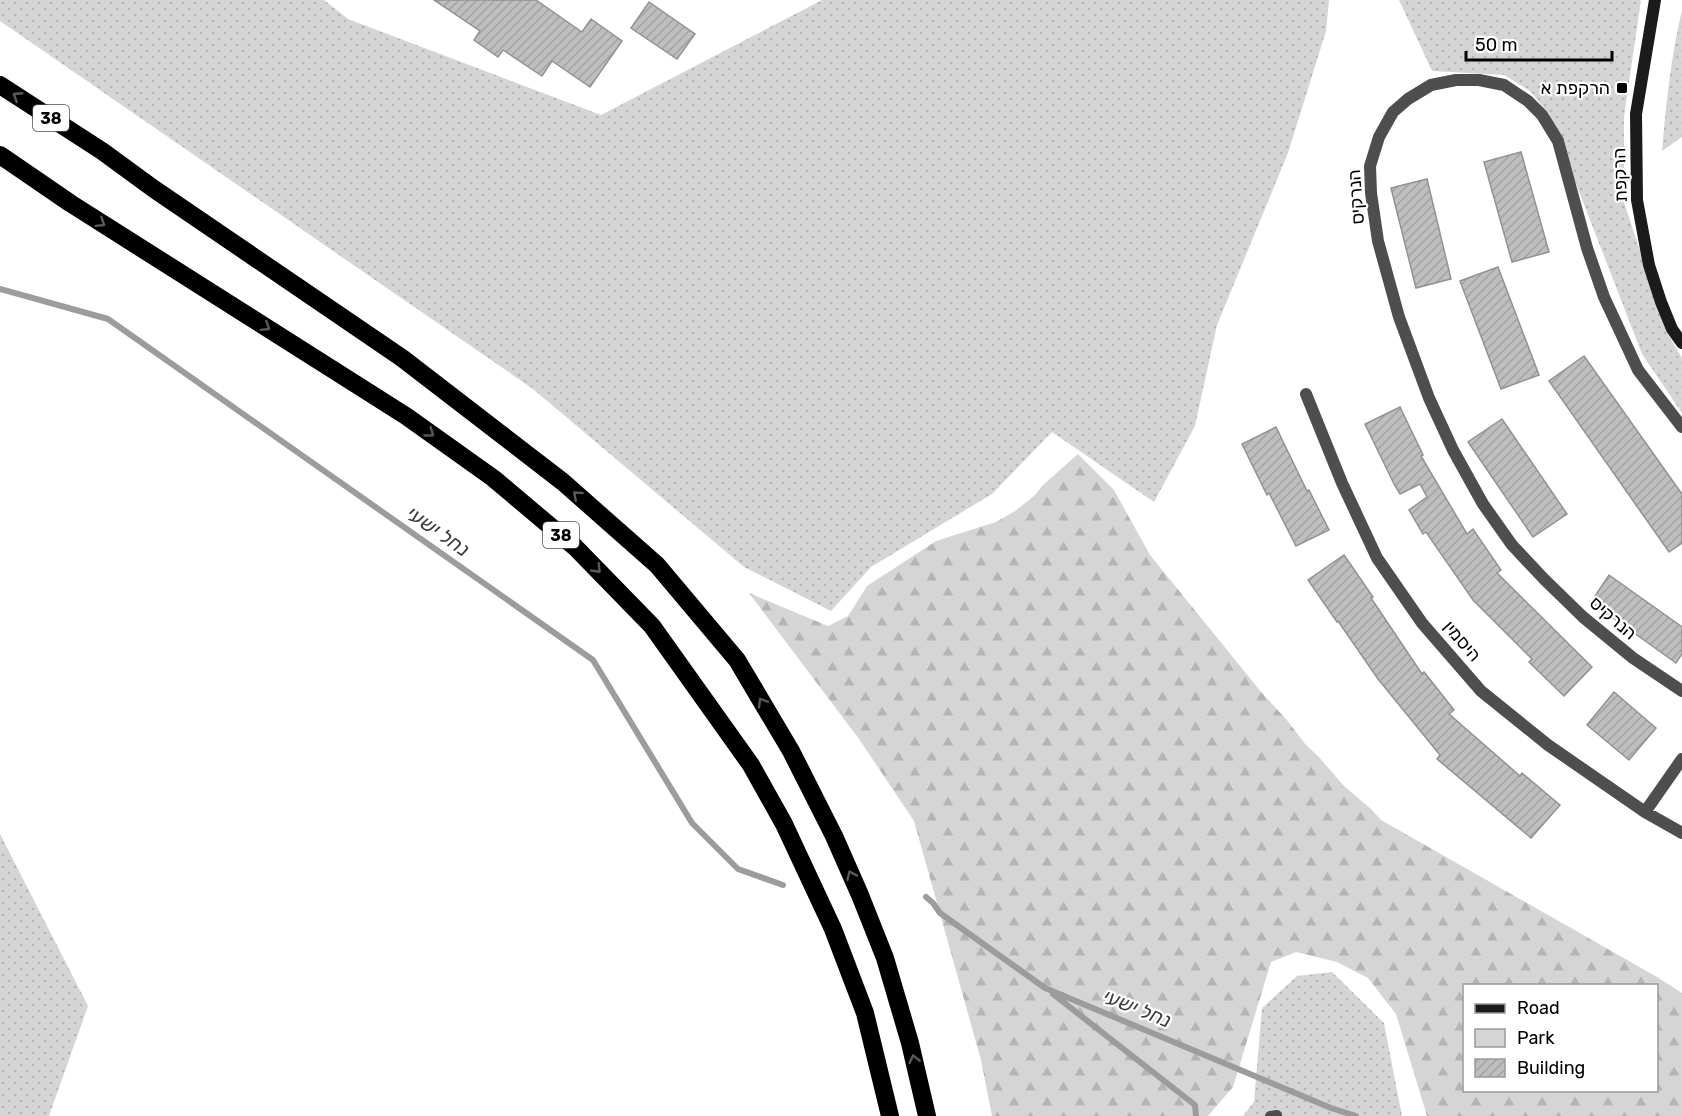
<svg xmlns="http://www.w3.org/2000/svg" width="1682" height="1116" viewBox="0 0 1682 1116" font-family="Rubik,'Noto Sans Hebrew',sans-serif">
	<defs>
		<pattern id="green-dots" width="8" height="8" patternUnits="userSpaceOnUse" patternTransform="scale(1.5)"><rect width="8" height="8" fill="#d5d5d5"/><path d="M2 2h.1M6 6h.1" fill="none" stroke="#b5b5b5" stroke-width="1.8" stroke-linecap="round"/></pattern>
		<pattern id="forest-firs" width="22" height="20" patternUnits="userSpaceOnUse" patternTransform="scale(1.5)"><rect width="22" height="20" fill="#d5d5d5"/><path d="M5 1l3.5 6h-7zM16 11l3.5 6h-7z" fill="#b5b5b5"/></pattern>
		<pattern id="building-hatch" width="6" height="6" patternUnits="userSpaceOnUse" patternTransform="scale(1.5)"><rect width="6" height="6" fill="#bebebe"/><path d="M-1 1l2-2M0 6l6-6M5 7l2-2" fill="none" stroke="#a2a2a2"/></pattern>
	</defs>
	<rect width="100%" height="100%" fill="#fff"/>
	<!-- green -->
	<path fill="url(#green-dots)" d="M0,0H324L348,19L601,115L822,0H1329L1326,31L1288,153L1217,325L1195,426L1154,502L1052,432L992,494L871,567L831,611L744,567L533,389L0,21Z
		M1399,0H1641L1624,117V202L1667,333L1682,358V413L1642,354L1549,114L1530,91L1504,75L1432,71Z
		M1682,10V137L1662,151C1666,104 1671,56 1682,10Z
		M0,834L88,1006L49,1116H0Z
		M1332,972L1384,1023L1402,1116H1243L1254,1102L1262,1008L1297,976Z"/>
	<!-- forest -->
	<path fill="url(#forest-firs)" fill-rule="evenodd" d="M1078,454L1114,490L1150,555L1262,693L1286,719L1306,745L1318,756L1344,786L1371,809L1381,820L1657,977L1682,993V1116H1427L1396,1014L1368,978L1337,962L1296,952L1271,962L1233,1087L1208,1116H992L981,1060L914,821L859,739L749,593L828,626L848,616L867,586L936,541L996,522L1015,511L1034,496L1043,485ZM1464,986H1656V1090H1464Z"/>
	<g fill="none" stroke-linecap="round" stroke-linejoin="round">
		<!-- stream -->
		<path stroke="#9c9c9c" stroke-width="6" d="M0,289L108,319L593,660L692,823L738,869L783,885
			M926,897L933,903L940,913L1045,988L1331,1108L1356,1116
			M1053,994L1195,1105L1196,1116"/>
	</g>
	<!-- building -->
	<path fill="url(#building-hatch)" stroke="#929292" stroke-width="1.5" d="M434,0H536L582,32L591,19L622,41L590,87L552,61L542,76L503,50L498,57L474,40L480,31Z
		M649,2L695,34L677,59L631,28Z
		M1521,152L1549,252L1512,262L1484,162Z
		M1427,179L1451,279L1416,288L1391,188Z
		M1498,267L1539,375L1501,389L1460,281Z
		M1584,356L1682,494V543L1669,552L1549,381Z
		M1400,407L1423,455L1421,456L1467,534L1473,529L1501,570L1497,573L1592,667L1564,696L1529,662L1532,659L1473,600L1426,532L1423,534L1409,510L1427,497L1420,484L1400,494L1394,484L1365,424Z
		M1502,419L1567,514L1533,537L1468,442Z
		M1276,427L1307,491L1309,490L1329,530L1296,546L1269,493L1267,495L1242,444Z
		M1344,555L1373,597L1371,598L1422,674L1424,672L1454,710L1449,714L1520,776L1522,773L1560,805L1531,838L1437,759L1440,755L1378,679L1338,621L1337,622L1308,580Z
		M1609,575L1682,627V654L1676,663L1591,602Z
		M1614,692L1656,728L1629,760L1587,725Z"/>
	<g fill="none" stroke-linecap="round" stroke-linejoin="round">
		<!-- lane -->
		<path stroke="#4e4e4e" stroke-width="10" d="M1270,1116L1277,1115"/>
		<!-- street -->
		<path stroke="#4e4e4e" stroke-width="12" d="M1306,394L1342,483L1377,558L1422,623L1481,691L1548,745L1645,812L1682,833
			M1682,427L1638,370L1604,297L1587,248L1558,141L1542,115L1528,101L1504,85L1479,80H1456L1431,85L1408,99L1393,112L1379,137L1370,166L1371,193L1378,241L1399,317L1429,398L1453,450L1483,504L1512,545L1544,579L1583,617L1633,658L1682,691
			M1645,812L1682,759"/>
		<!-- secondary -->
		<path stroke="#1b1b1b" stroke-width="12" d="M1655,0L1636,114L1637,200L1649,265L1661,302L1672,329L1682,343"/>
		<!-- highway -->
		<path stroke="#000" stroke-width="18" d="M0,85L102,151L154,189L402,358L563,482L657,565L737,660L791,751L834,836L860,895L885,958L910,1043L927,1116
			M0,155L70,203L406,416L493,478L575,547L652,626L751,765L784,824L833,929L865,1013L890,1116"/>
	</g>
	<!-- one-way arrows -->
	<defs><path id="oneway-chevron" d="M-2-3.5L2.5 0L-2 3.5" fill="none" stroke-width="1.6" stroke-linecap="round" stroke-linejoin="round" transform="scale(1.5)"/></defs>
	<g stroke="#595959">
		<use href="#oneway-chevron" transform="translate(17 96) rotate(-147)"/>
		<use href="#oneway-chevron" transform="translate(101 223) rotate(32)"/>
		<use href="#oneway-chevron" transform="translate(266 327) rotate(32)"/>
		<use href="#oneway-chevron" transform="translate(430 433) rotate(36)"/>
		<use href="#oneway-chevron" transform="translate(577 495) rotate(-139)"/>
		<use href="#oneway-chevron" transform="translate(597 569) rotate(46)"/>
		<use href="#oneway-chevron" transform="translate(762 702) rotate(-121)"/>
		<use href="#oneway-chevron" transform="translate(851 875) rotate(-114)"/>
		<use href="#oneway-chevron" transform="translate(914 1059) rotate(-103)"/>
	</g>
	<!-- markers -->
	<rect fill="#000" stroke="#fff" stroke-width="2" x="1616" y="82" width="12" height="12" rx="3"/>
	<g text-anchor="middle" stroke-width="4.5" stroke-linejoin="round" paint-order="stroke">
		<!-- shield labels -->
		<g fill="#fff" stroke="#4c4c4c" stroke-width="1.5">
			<rect x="33" y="105" width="36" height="26" rx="4.5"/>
			<rect x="543" y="522" width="36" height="26" rx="4.5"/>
		</g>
		<g font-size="16" font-weight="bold" fill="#000">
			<text x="51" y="124">38</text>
			<text x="561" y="541">38</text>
		</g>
		<!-- poi labels -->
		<g font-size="18" fill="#000" stroke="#fff" text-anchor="end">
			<text x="1610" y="94">הרקפת א</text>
		</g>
		<!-- street labels -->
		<g font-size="18" fill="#000" stroke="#fff">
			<text transform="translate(1620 175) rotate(-92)" y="6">הרקפת</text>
			<text transform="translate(1356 197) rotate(-94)" y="6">הנרקיס</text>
			<text transform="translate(1613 618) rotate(41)" y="6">הנרקיס</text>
			<text transform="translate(1462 641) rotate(49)" y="6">היסמין</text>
		</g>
		<!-- water labels -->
		<g font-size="20" font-style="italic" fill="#3d3d3d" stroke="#fff">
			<text transform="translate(438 531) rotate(35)" y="7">נחל ישעי</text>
			<text transform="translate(1137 1008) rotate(22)" y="7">נחל ישעי</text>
		</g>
	</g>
	<!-- legend -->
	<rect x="1463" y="984" width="195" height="108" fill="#ffffff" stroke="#999999" stroke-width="1.5"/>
	<rect x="1475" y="1004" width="30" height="9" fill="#1b1b1b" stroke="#999999" stroke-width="1.5"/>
	<text x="1517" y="1014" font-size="18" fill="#000000">Road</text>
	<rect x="1475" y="1029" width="30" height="18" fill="#d5d5d5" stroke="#999999" stroke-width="1.5"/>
	<text x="1517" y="1044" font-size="18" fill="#000000">Park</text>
	<rect x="1475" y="1059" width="30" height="18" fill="url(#building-hatch)" stroke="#999999" stroke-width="1.5"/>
	<text x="1517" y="1074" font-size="18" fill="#000000">Building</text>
	<!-- scale -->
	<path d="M1466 51v9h146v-9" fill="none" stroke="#000000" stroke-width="3"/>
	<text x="1475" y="51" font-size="18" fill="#000000" stroke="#ffffff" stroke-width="4.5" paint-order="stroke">50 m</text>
</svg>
